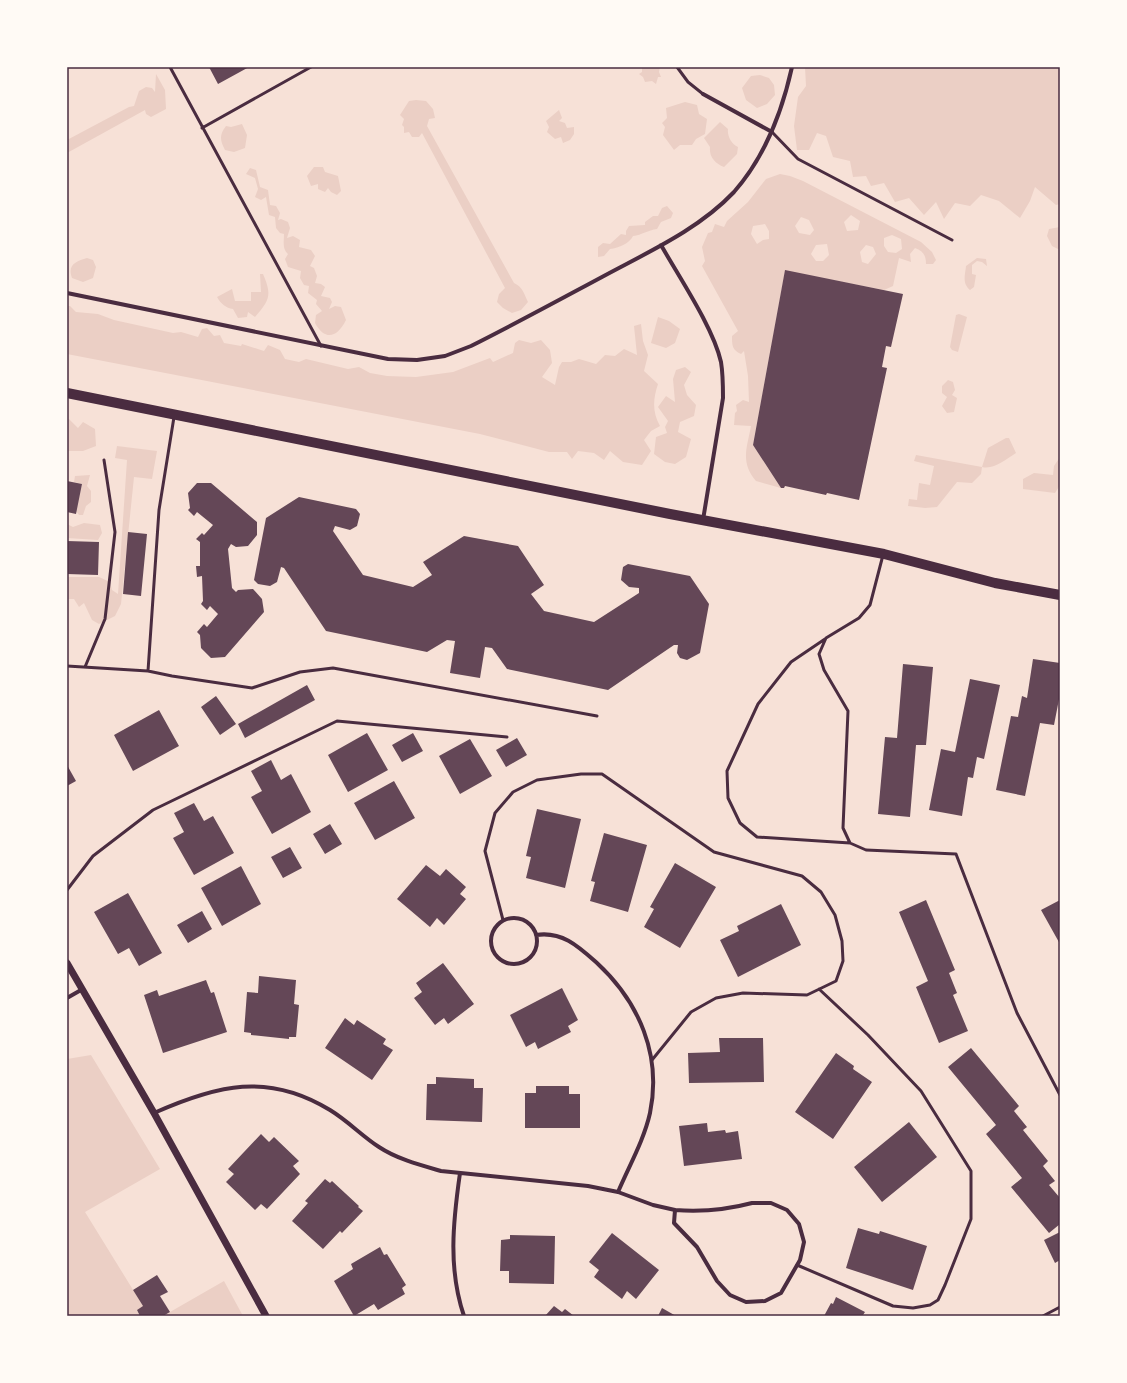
<svg xmlns="http://www.w3.org/2000/svg" width="1127" height="1383" viewBox="0 0 1127 1383" font-family="Jost,sans-serif">
	<rect width="100%" height="100%" fill="#f7e1d7"/>
	<!-- green -->
	<path fill="#ebcfc5" fill-rule="evenodd" d="M642,67H660L659,72L661,77H658L656,84L652,81L645,82L643,77L639,74L642,72Z
		M805,67H1060V204L1056,205L1035,187L1030,201L1020,218L999,201L981,195L970,206L955,203L944,219L936,202L924,215L909,198L895,202L884,183L871,186L866,176L853,177L850,161L833,157L826,136L817,133L809,150H797L794,126L798,97L806,86Z
		M156,74L165,90L166,109L151,117L146,114L145,110L67,153V140L129,107L134,106L139,91L146,87L152,88L155,92Z
		M760,75L769,78L774,85L775,95L767,104L757,108L746,100L742,88L751,76Z
		M416,100L426,101L433,109L435,118L429,119L427,126L514,283C523,287 524,294 528,302L521,310L512,313L503,308L497,302L499,294L505,288L422,133L419,137H412L409,132L404,133V127L402,125L404,119L400,115L409,101Z
		M685,102L697,105L699,114L707,119L705,134L696,139L692,145H680L674,150L663,135L665,127L662,123L667,118L666,108Z
		M559,110L562,118L559,121L565,123L567,128L574,127V134L570,140L563,143L561,137L555,139L547,132L549,127L546,121Z
		M720,122L728,129C727,135 731,144 738,147L737,154L724,167C715,163 709,157 710,147L704,138Z
		M242,124L247,135L245,148L234,152L225,150C220,140 219,135 226,126L231,127Z
		M314,167H323L325,172L338,176L341,191L337,195L331,192L328,188L325,192L318,189V184L311,186L307,176Z
		M250,168L256,170L260,187L268,190L270,205L276,206L280,213L278,220L281,219L288,222L290,228L287,238L293,236L300,240L299,247L311,250L315,256L310,266L314,268L317,276L315,283L321,284L325,287L321,296L330,298L332,302L329,309L335,306L341,307L346,320C337,338 325,341 315,323L316,315L322,311L316,304L317,300L308,293L309,286L304,285L300,278L301,271L288,267L285,259L288,254C282,249 284,241 284,234L280,233L276,228L275,217L269,215L266,197L261,200L255,197L258,189L255,178L246,174Z
		M780,174L790,176L803,181L921,242L932,252L936,260L933,264H926C926,255 923,251 915,248L910,254L911,262L899,258L893,286L884,290L785,271L753,445L781,488L756,481C740,462 747,448 751,426L734,425L735,413L737,411L736,405L743,400L749,402L748,376L744,351L741,354C732,350 732,345 732,336L738,331L702,266L705,261L702,247L708,233L712,232L715,224L724,227L727,221L748,202L766,179ZM851,215L860,221L858,230L847,231L844,222ZM801,217L809,220L814,230L810,235L799,233L795,226ZM765,224L769,231V239L763,240L757,244L751,234L753,226ZM892,235L901,239L902,249L896,253L888,252L884,246V238ZM827,244L829,255L823,261H816L811,254L816,245ZM866,245L873,247L876,254L868,264L862,262L860,252Z
		M667,206L673,213L671,218L661,222L657,229C648,230 642,235 633,236C630,243 619,248 610,249L604,256L598,257V247L603,243L610,244L621,234L626,235V231L629,226L645,225V222L653,216H658L662,208Z
		M1060,227V248L1058,249L1052,246L1047,236L1049,229Z
		M87,258L93,260L96,267L93,278L83,282L72,278C67,265 76,261 87,258Z
		M977,258L986,259L987,266L982,262L977,261L972,265V274L976,275L974,287L970,290C962,283 965,276 966,266Z
		M260,274H263C272,295 270,300 255,317L248,312L247,317L238,318L233,309C226,308 221,304 217,297L232,289L235,301H251V292H261Z
		M67,306H70L76,312L98,314L114,320L173,333L181,332L198,337L202,329L207,328L214,336L220,335L224,343L241,346L242,344L264,351L268,345L280,350L285,359L299,362L306,359L348,369L359,367L370,373L387,376L416,377L453,372L490,358L493,362L513,353L515,343L519,340L531,343L541,340L550,350L552,363L542,377L555,385L559,367L562,362H571L579,359L596,364L605,355L615,356L624,349L637,355L634,326L641,324L643,341L648,355L644,371L658,384C653,399 652,412 660,426L651,431L644,440L651,451L642,465L623,462L610,451L604,460L594,453L578,451L572,459L567,452H549L480,434L67,354Z
		M959,314L967,317L958,352L952,350L950,347L956,315Z
		M658,317L669,321L680,329L675,343L666,348L651,343Z
		M685,367L691,372L684,385L687,395L696,405L694,416L680,422L678,432L691,439L686,457L675,464L665,462L654,454L656,437L667,433L665,427L668,421L658,407L666,396L675,402L673,379L676,370Z
		M948,380L953,382L955,390L952,395L957,398L954,412L947,413L942,406L947,397L942,393V386Z
		M69,419L78,428L83,422L95,429L96,446L83,451H67V420Z
		M1006,438H1009L1016,453C1006,459 994,470 982,467L981,474L972,483L957,482L937,507L925,508L908,506L909,499L917,500L919,483L930,485L934,466L914,461L916,455L982,467L988,448Z
		M117,446L157,451L152,479L134,477L121,604L115,616L99,624L92,620L84,603L79,607L74,599H67V577H99L110,582L112,590L118,594L127,460L115,458Z
		M1060,457V485L1055,493L1023,489V479L1034,473L1053,475L1054,466Z
		M90,475L87,486L91,491V502L86,506L83,515H79L76,511L82,484L74,482L75,476Z
		M84,523L100,525L102,533L98,540L67,538V524L73,527Z
		M91,1055L160,1169L85,1212L143,1306L137,1310L140,1316H67V1059Z
		M224,1281L243,1316H163L170,1312Z"/>
	<!-- building -->
	<path fill="#644757" d="M209,67H249L218,84Z
		M785,270L903,294L891,347L886,346L882,367L887,368L859,500L827,493L826,495L785,486L784,488H781L753,445Z
		M67,481L82,484L76,514L67,512Z
		M197,483H211L257,522V535L248,546L236,547L231,544L228,549L232,588L236,592L238,590L253,589L262,599L264,612L225,657L211,658L201,648L200,635L197,632L204,624L207,627L218,614L210,606L207,610L201,604L203,601L202,576L197,577L196,566H200V542L196,539L202,533L204,535L213,525L197,512L194,516L188,510L190,508L188,493Z
		M299,497L356,509L360,514L357,526L350,530L335,526L333,531L363,575L413,587L432,575L423,562L464,536L518,546L544,585L531,594L544,611L594,622L639,593V588L629,587L621,580L623,567L628,564L690,576L709,604L700,653L687,660L680,658L677,653L678,645H674L608,690L507,669L492,648L485,647L480,678L450,673L455,641L447,640L427,652L326,631L284,568L281,567L277,582L270,586L258,584L254,580L266,518Z
		M128,532L147,534L141,596L123,594Z
		M67,541L99,542L98,575L67,574Z
		M1033,659L1060,663V694L1054,725L1040,723L1025,796L996,790L1011,716L1018,717L1022,696L1027,698Z
		M903,664L933,667L926,745H916L910,817L878,814L885,737L897,738Z
		M970,679L1000,685L984,759L977,757L973,778L968,777L962,816L929,810L941,749L955,752Z
		M307,685L315,700L245,738L238,724Z
		M216,696L236,724L220,735L201,707Z
		M159,710L179,746L133,771L114,735Z
		M367,733L388,770L348,792L328,755Z
		M413,733L423,751L402,762L392,745Z
		M517,738L527,755L506,767L496,750Z
		M470,739L492,776L460,794L439,756Z
		M271,760L281,780L291,774L311,812L272,834L251,797L262,791L251,771Z
		M67,765L76,781L67,786Z
		M394,781L415,818L375,840L354,803Z
		M194,803L204,821L213,816L234,853L194,875L173,838L184,832L174,813Z
		M537,809L581,819L565,888L526,878L531,857L526,856Z
		M330,824L342,844L325,854L313,834Z
		M604,833L647,845L628,912L590,901L595,882L591,881Z
		M290,847L302,868L283,878L271,857Z
		M675,863L716,887L680,948L644,927L654,909L650,907Z
		M426,865L440,876L446,869L466,887L460,894L466,899L444,925L437,918L430,927L397,899Z
		M241,866L261,904L222,926L201,888Z
		M128,893L162,953L139,966L129,948L118,954L94,912Z
		M926,900L955,970L949,973L957,993L953,995L968,1031L939,1043L916,987L928,981L899,912Z
		M1060,900V944L1041,910Z
		M781,904L801,945L738,977L720,940L739,931L737,926Z
		M202,911L212,929L188,943L177,925Z
		M443,963L474,1004L448,1024L444,1018L435,1025L414,998L422,992L416,983Z
		M259,976L296,980L294,1004L299,1005L296,1037H289V1039L251,1035V1033L244,1032L247,992L258,993Z
		M206,980L211,993L214,992L227,1032L163,1053L144,995L157,990L159,996Z
		M562,988L578,1020L568,1026L571,1032L538,1049L535,1042L526,1047L510,1015Z
		M345,1018L354,1025L357,1020L386,1039L383,1044L393,1050L372,1080L325,1048Z
		M719,1038H763L764,1082L689,1083L688,1053L720,1052Z
		M971,1048L1019,1106L1014,1111L1027,1127L1023,1130L1048,1161L1043,1166L1055,1181L1049,1185L1060,1198V1224L1049,1233L1011,1187L1022,1178L986,1134L996,1125L948,1067Z
		M836,1053L854,1066L853,1069L872,1082L833,1139L795,1112Z
		M436,1077L474,1079V1088H483L482,1122L426,1120L427,1084H436Z
		M536,1086H569V1094H580V1128H525V1093H536Z
		M909,1122L937,1157L882,1202L854,1167Z
		M707,1123L708,1132L725,1130L726,1133L738,1131L742,1159L684,1166L679,1126Z
		M261,1134L269,1142L274,1137L299,1161L293,1166L300,1174L267,1209L261,1204L255,1210L226,1182L234,1174L228,1169Z
		M325,1179L330,1183L332,1181L359,1206L358,1207L363,1211L342,1233L340,1231L323,1249L292,1221L308,1203L305,1201Z
		M858,1228L879,1234L880,1231L927,1246L913,1290L846,1268Z
		M1060,1232V1260L1055,1263L1044,1240Z
		M612,1233L659,1270L636,1299L627,1291L622,1299L594,1277L599,1270L589,1262Z
		M510,1235L555,1236L554,1284L509,1283V1271H500L501,1240L510,1239Z
		M380,1247L384,1255L387,1254L406,1285L402,1288L405,1294L378,1310L374,1304L354,1316L334,1281L353,1269L351,1264Z
		M157,1275L168,1292L160,1296L170,1312L163,1316H140L137,1310L143,1306L133,1290Z
		M836,1297L865,1312L863,1315L865,1316H824L831,1303L833,1304Z
		M554,1306L562,1312L565,1309L574,1316H545Z
		M662,1308L676,1316H658Z"/>
	<g fill="none" stroke-linecap="round" stroke-linejoin="round">
		<!-- service -->
		<path stroke="#4a2c40" stroke-width="3" d="M170,67L321,346
			M677,67L688,82L703,94
			M202,128L311,67
			M772,132L798,159L952,240
			M883,555L870,605L859,618L826,638L819,654L824,670L848,711L843,828L850,843L866,850L956,854L1017,1013L1060,1095
			M825,639L791,662L758,704L727,771L728,798L740,823L757,837L850,843
			M67,666L148,671L172,676L252,688L300,672L333,668L597,716
			M85,667L105,619L115,532L104,460
			M148,671L159,510L174,417
			M67,890L93,856L153,810L337,721L507,737
			M503,920L485,851L495,813L513,792L537,780L581,774H602L714,852L802,876L821,892L835,915L842,941L843,961L836,981L807,995L743,993L716,998L691,1012L652,1060
			M797,1265L893,1306L913,1308L930,1305L938,1300L945,1285L971,1219V1171L921,1091L868,1035L819,989
			M1043,1316L1060,1307"/>
		<!-- minor -->
		<path stroke="#4a2c40" stroke-width="4" d="M703,94L772,132
			M661,245C679,277 713,327 721,362C723,374 723,386 723,398L703,520
			M67,293L388,359L417,360L445,356L471,346C515,324 559,300 602,277C648,252 698,230 734,192C765,157 782,112 792,67
			M491 941a23 23 0 1 1 46 0a23 23 0 1 1-46 0Z
			M536,935C562,931 578,946 597,963C639,1002 662,1055 650,1113C644,1140 629,1166 618,1192
			M67,998L81,990
			M154,1113C217,1085 268,1072 330,1110C348,1121 362,1136 379,1147C397,1159 420,1165 441,1171L588,1186L618,1192L653,1205L675,1210
			M460,1173C453,1222 448,1269 464,1316
			M752,1203H771L787,1210L799,1224L804,1242L800,1260L781,1293L765,1301L746,1302L730,1295L717,1281L697,1247L674,1223L675,1210C702,1212 726,1210 752,1203Z"/>
		<!-- tertiary -->
		<path stroke="#4a2c40" stroke-width="7" d="M67,963L154,1113L266,1316"/>
		<!-- primary -->
		<path stroke="#4a2c40" stroke-width="10" d="M67,393L670,514L884,554L995,583L1060,595"/>
	</g>
	<!-- border -->
	<rect width="1127" height="1383" fill="none" stroke="#fffaf5" stroke-width="136"/>
	<rect x="68" y="68" width="991" height="1247" fill="none" stroke="#4a2c40" stroke-width="1.5"/>
</svg>
